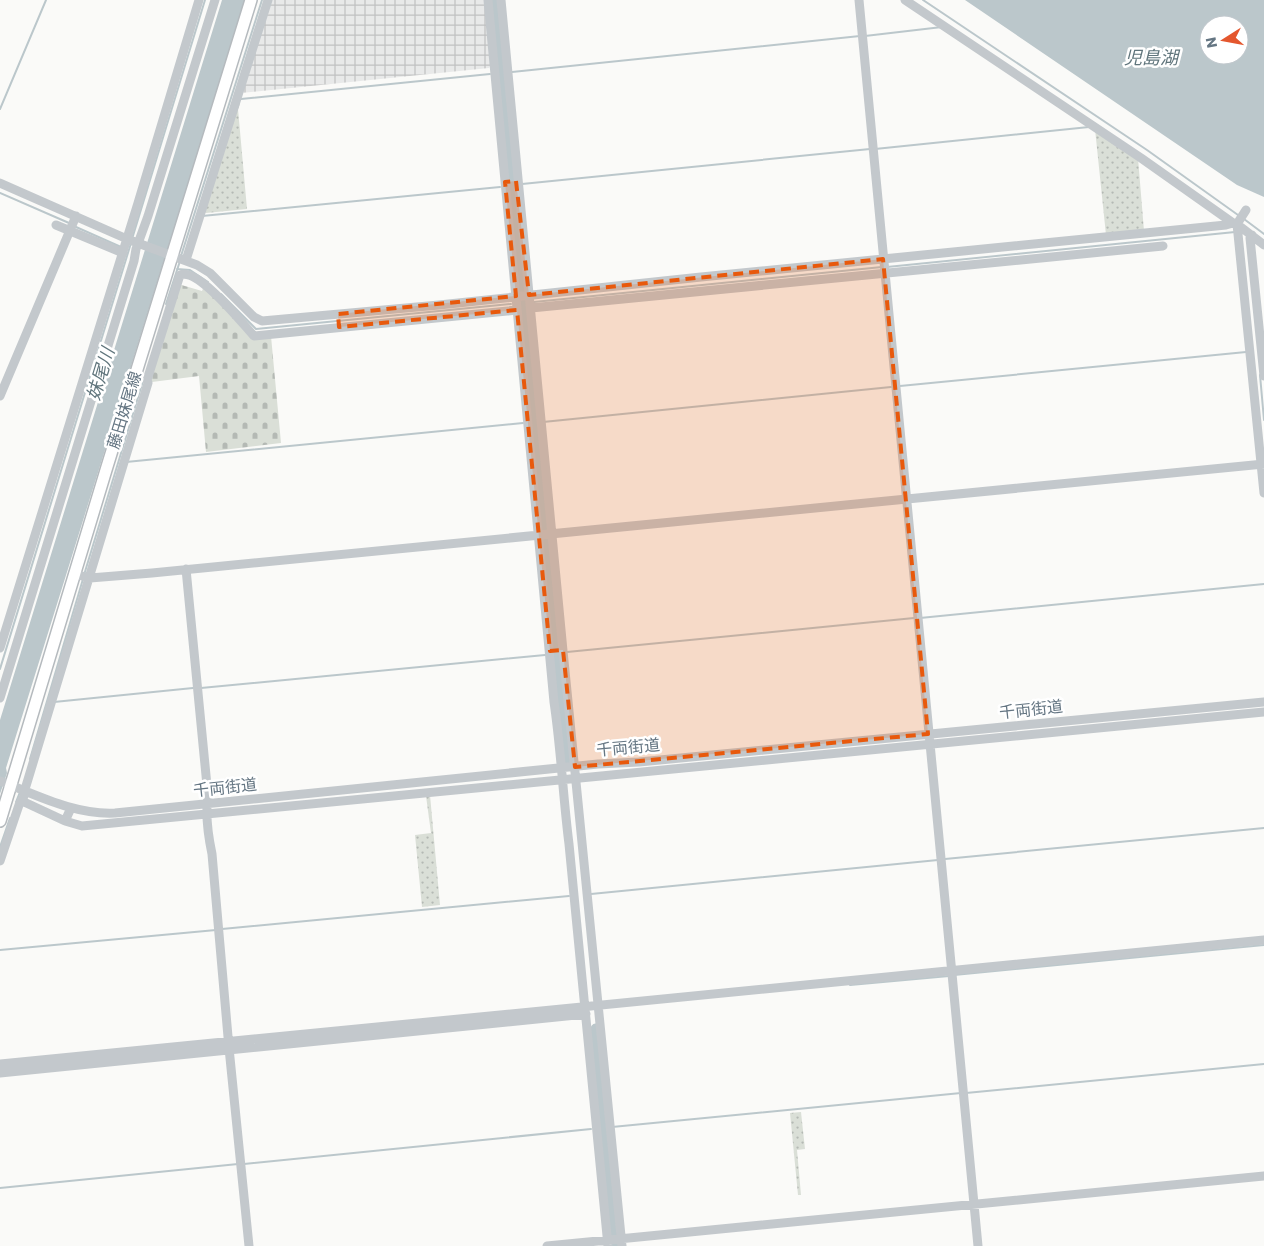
<svg xmlns="http://www.w3.org/2000/svg" width="1264" height="1246" viewBox="0 0 1264 1246" font-family="Poppins,'Noto Sans JP',sans-serif">
	<defs>
		<pattern id="industrial-grid" width="8" height="8" patternUnits="userSpaceOnUse" patternTransform="scale(1.25)"><rect width="8" height="8" fill="#e8e9e9"/><path d="M0 4h8M4 0v8" fill="none" stroke="#c0c1c2"/></pattern>
		<pattern id="grass-dots" width="8" height="8" patternUnits="userSpaceOnUse" patternTransform="scale(1.25)"><rect width="8" height="8" fill="#dadfd7"/><path d="M2 2h.1M6 6h.1" fill="none" stroke="#b4b9b4" stroke-width="1.8" stroke-linecap="round"/></pattern>
		<pattern id="cemetery-stones" width="16" height="16" patternUnits="userSpaceOnUse" patternTransform="scale(1.25)"><rect width="16" height="16" fill="#dadfd7"/><path d="M2 7V4a2 2 0 0 1 4 0v3zM10 15v-3a2 2 0 0 1 4 0v3z" fill="#b4b9b4"/></pattern>
	</defs>
	<rect width="100%" height="100%" fill="#fafaf8"/>
	<!-- industrial -->
	<path fill="url(#industrial-grid)" d="M272,0H485L491,64L489,68L241,93Z"/>
	<!-- grass -->
	<path fill="url(#grass-dots)" d="M238,101L240,104L238,109L247,209L206,213L204,212Z
		M1095,129L1138,158L1144,231L1106,235Z
		M430,795L440,905L422,907L415,835L431,833L426,796Z
		M801,1112L805,1149L797,1150L801,1195H798L790,1113Z"/>
	<!-- cemetery -->
	<path fill="url(#cemetery-stones)" d="M178,284L202,291L204,286L251,336H271L281,443L206,452L199,376L152,382L149,379Z"/>
	<!-- water -->
	<path fill="#bbc7cb" fill-rule="evenodd" d="M222,0H245L6,768L7,773L0,794V720Z
		M965,0H1264V197L1237,185ZM1209,25H1239V55H1209Z"/>
	<g fill="none" stroke-linecap="round" stroke-linejoin="round">
		<!-- stream -->
		<path stroke="#bbc7cb" stroke-width="2" d="M923,0L1147,150L1238,215
			M865,36L942,27
			M512,72L860,36
			M241,99L490,74
			M0,109L46,0
			M875,149L1089,127
			M522,184L870,149
			M0,193L69,223
			M202,216L500,187
			M1244,219L1264,234
			M76,227L121,247
			M132,239L205,0
			M181,256L262,0
			M887,267L1235,232
			M177,269L190,270L208,282
			M221,294L256,329L511,304
			M534,302L882,267
			M166,304L180,261
			M1260,375L1264,420
			M900,386L1246,352
			M543,422L891,387
			M126,462L523,423
			M84,575L143,381
			M920,618L1264,584
			M567,652L914,618
			M0,669L131,243
			M201,688L545,655
			M54,702L193,688
			M30,759L83,579
			M16,802L20,792
			M0,847L10,818
			M945,859L1264,828
			M591,894L938,860
			M222,929L569,896
			M0,950L216,930
			M954,975L1264,945
			M850,985L949,976
			M966,1093L1264,1064
			M612,1127L961,1093
			M244,1164L591,1129
			M0,1188L238,1164"/>
		<!-- river -->
		<path stroke="#bbc7cb" stroke-width="11" d="M496,0L568,759
			M596,1029L617,1246"/>
		<defs>
			<path id="major" d="M0,821L106,470L251,0"/>
		</defs>
		<!-- major casing -->
		<use href="#major" stroke="#b5babe" stroke-width="14"/>
		<!-- minor -->
		<path stroke="#c3c8cc" stroke-width="9" d="M488,0L554,702C561,749 563,797 569,844L608,1246
			M501,0L563,651L622,1246
			M859,0L978,1246
			M905,0L1141,158L1233,223
			M0,183L127,239L197,265L210,273L254,317L262,321L439,305L701,277L1226,225L1233,223L1242,228L1264,245
			M1246,210L1237,224L1264,493
			M56,225L123,253
			M1252,235L1250,238L1264,376
			M186,260L268,0
			M531,308L1163,246
			M0,396L76,216
			M186,569L208,796C205,815 208,835 212,854L229,1048L249,1246
			M74,574L90,578L152,573L1264,464
			M0,648L138,203L199,0
			M0,698L134,261L136,249L148,216L215,0
			M0,781C37,795 74,815 115,813L598,764L639,762L1264,702
			M26,786L148,383L147,380L180,275C198,267 242,323 254,336L517,310
			M22,801L65,821
			M71,808L65,821L82,826L1264,712
			M0,861L19,805L24,796
			M0,1064L1264,940
			M0,1073L586,1014
			M547,1246L1264,1176"/>
		<!-- major -->
		<use href="#major" stroke="#fff" stroke-width="11"/>
	</g>
	<!-- marked area -->
	<path fill="#e8590c" fill-opacity="0.2" stroke="#e8590c" stroke-width="4" stroke-dasharray="10 6" stroke-linejoin="round" d="M516,181L529,295L883,259L928,734L575,767L563,650L550,651L517,310L339,327L338,314L516,296L505,182Z"/>
	<g text-anchor="middle" stroke-width="5" stroke-linejoin="round" paint-order="stroke">
		<!-- street labels -->
		<g font-size="16" fill="#657683" stroke="#fff">
			<text transform="translate(124 410) rotate(-73)" y="6">藤田妹尾線</text>
			<text transform="translate(1031 709) rotate(-6)" y="6">千両街道</text>
			<text transform="translate(628 747) rotate(-5)" y="6">千両街道</text>
			<text transform="translate(225 787) rotate(-6)" y="6">千両街道</text>
		</g>
		<!-- water labels -->
		<g font-size="18" font-style="italic" fill="#60757c" stroke="#fff">
			<text x="1151" y="64">児島湖</text>
			<text transform="translate(101 374) rotate(-73)" y="6">妹尾川</text>
		</g>
	</g>
	<!-- north arrow -->
	<g transform="translate(1224 40) rotate(259)"><circle r="24" fill="#ffffff" stroke="#c1c8cd"/>
	<path d="M0-4L9 19L0 12L-9 19Z" fill="#e4572e"/>
	<text y="-8" font-size="14" font-weight="bold" text-anchor="middle" fill="#657683">N</text>
	</g>
</svg>
